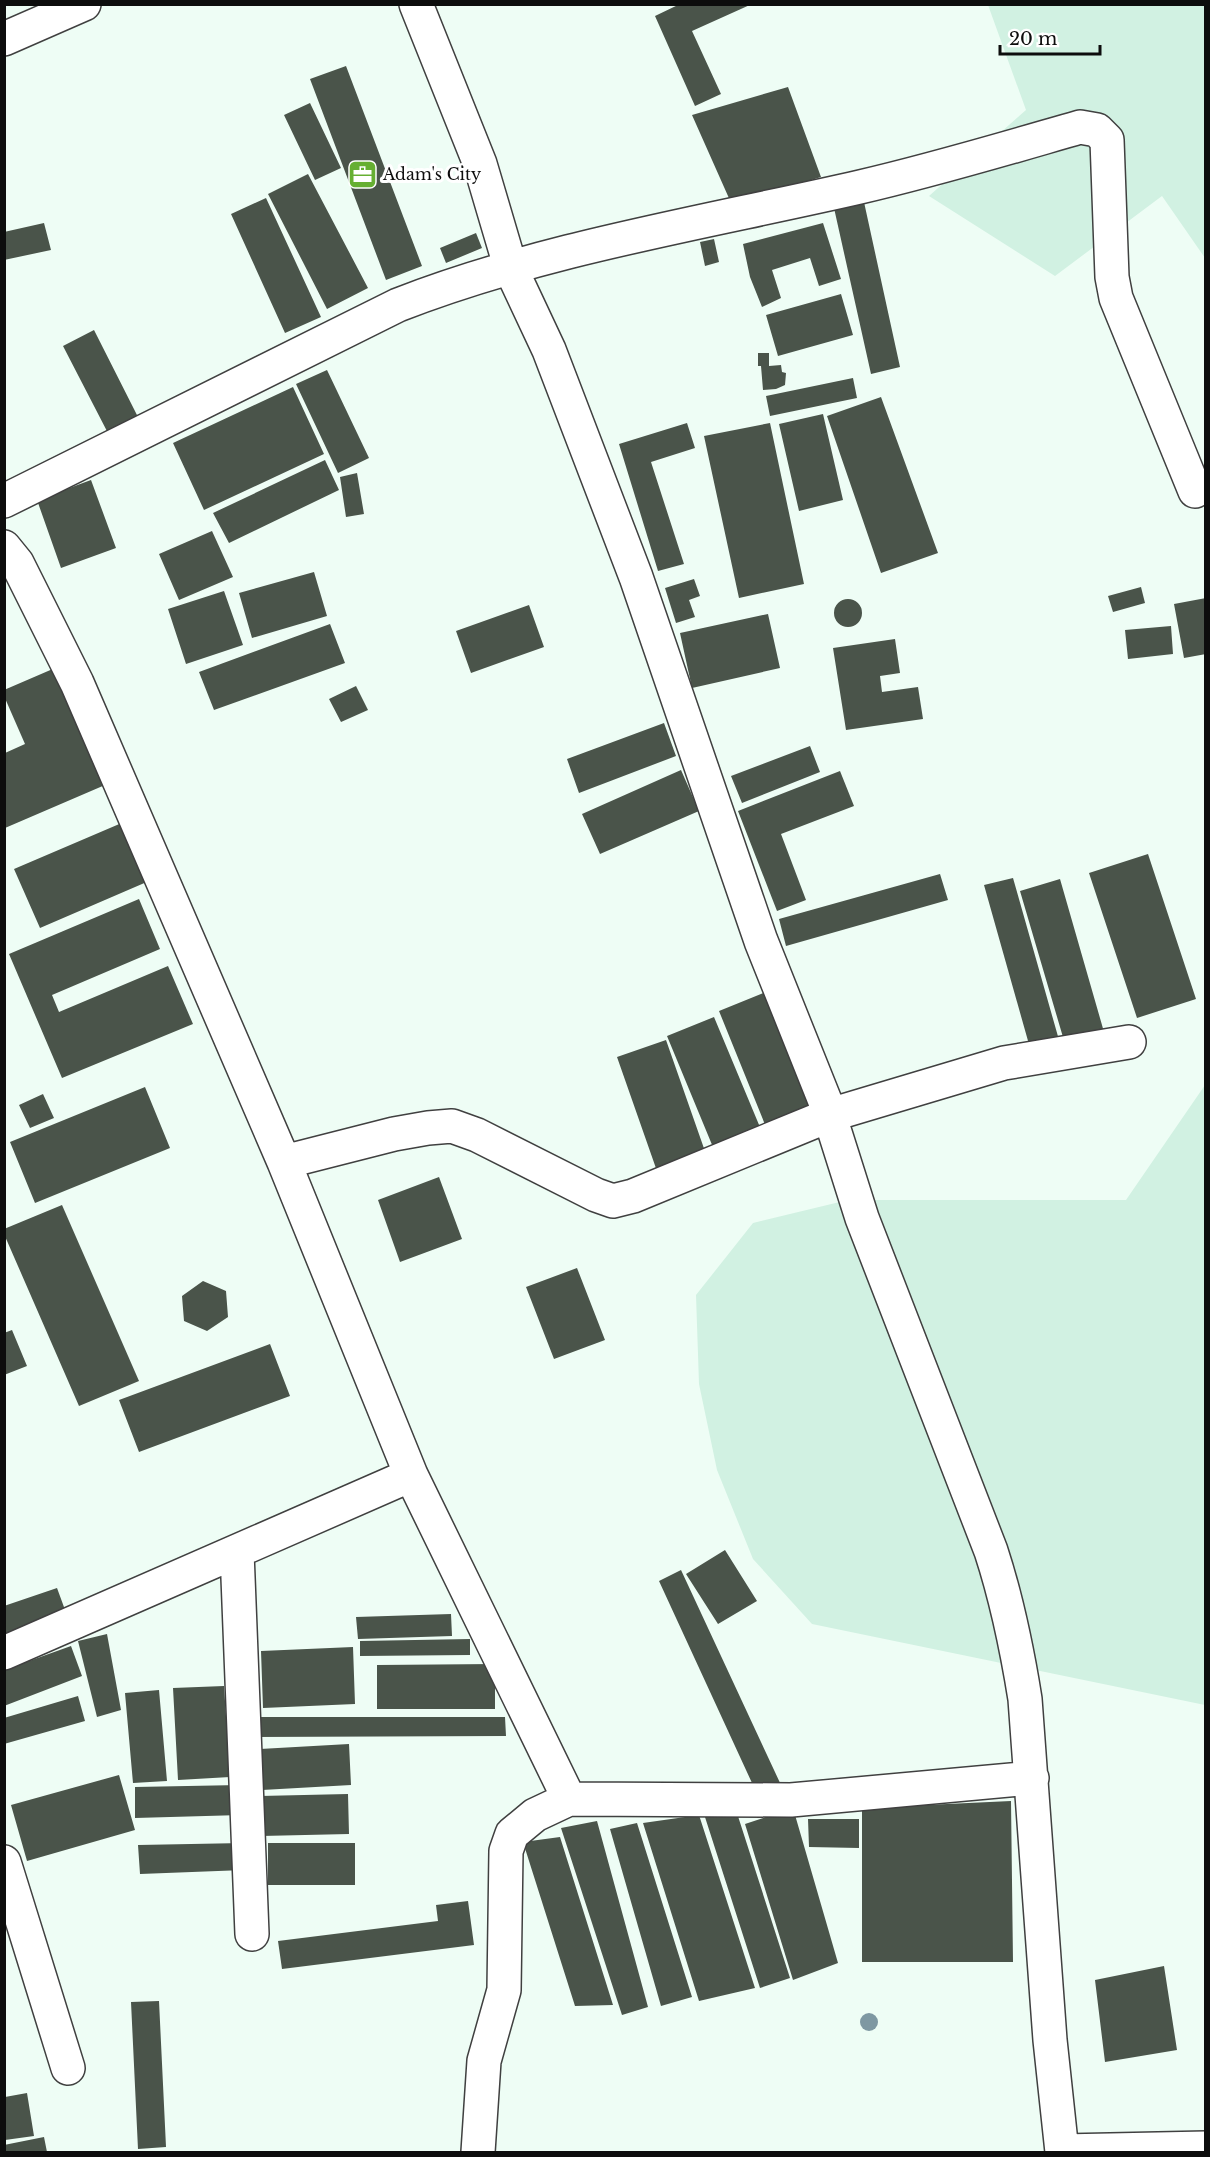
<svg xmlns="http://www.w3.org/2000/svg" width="1210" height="2157" viewBox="0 0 1210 2157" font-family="'Libre Baskerville',serif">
	<rect width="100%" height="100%" fill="#eefdf5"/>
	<!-- farmland -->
	<path fill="#d1f1e2" d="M988,5H1205V258L1162,196L1055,276L929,196L1026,110Z
		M1205,1085V1705L812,1624L753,1559L717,1470L699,1384L696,1295L753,1223L848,1200H1126Z"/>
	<!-- building -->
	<path fill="#4a544a" d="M680,4H752L692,31L721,94L695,106L655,16Z
		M346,66L422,266L386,280L310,79Z
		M788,87L821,177L732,205L692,115Z
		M310,103L341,168L315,180L284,115Z
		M308,174L368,288L327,309L268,194Z
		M266,198L321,317L285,333L231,214Z
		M864,202L900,367L871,374L834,208Z
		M44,223L51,250L4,260V232Z
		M823,223L841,279L819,286L810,258L772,270L781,298L762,307L750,277L743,244Z
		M476,233L482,248L446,263L440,248Z
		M714,239L719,262L705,266L700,242Z
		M841,294L853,335L778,356L766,315Z
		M94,330L140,421L110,437L63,346Z
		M758,353H769V366L781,365L782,372L786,373L785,385L776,389L763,390L761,366H758Z
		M327,370L369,458L338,473L296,384Z
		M853,378L857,398L770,416L766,396Z
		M293,387L324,454L204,510L173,443Z
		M881,397L938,553L881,573L827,416Z
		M823,414L843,500L799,511L779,424Z
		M687,423L695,448L651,462L684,564L658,571L619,444Z
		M770,423L804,584L739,598L704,436Z
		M325,460L339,490L229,543L213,513Z
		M357,473L364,514L346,517L340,477Z
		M91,480L116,548L61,568L37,500Z
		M212,531L233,577L179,600L159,554Z
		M314,572L327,616L252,638L239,593Z
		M694,579L700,596L689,600L695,617L676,623L665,588Z
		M1141,587L1145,603L1113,612L1108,596Z
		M224,591L243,645L186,664L168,609Z
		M1206,598V654L1184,658L1174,604Z
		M834 613a14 14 0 1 1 28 0a14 14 0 1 1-28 0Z
		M529,605L544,647L471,673L456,631Z
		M768,614L780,668L692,688L680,633Z
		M330,624L345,663L214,710L199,672Z
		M1171,626L1173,654L1128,659L1125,630Z
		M895,639L900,673L880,676L882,692L918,687L923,719L846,730L833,648Z
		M62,665L112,782L5,828V753L25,744L4,696V690Z
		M356,686L368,710L341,722L329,699Z
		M664,723L676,756L579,793L567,759Z
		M810,746L820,772L742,803L731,776Z
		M681,770L699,811L600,854L582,814Z
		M840,771L854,806L781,834L806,900L777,911L738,811Z
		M124,822L149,881L40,928L14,869Z
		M1148,854L1196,999L1137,1018L1089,873Z
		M940,874L948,900L786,946L779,919Z
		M1013,878L1061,1047L1032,1055L984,885Z
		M1060,879L1104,1032L1065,1044L1020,891Z
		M139,899L160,949L52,995L59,1012L168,966L193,1024L62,1078L9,954Z
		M768,991L817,1112L768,1132L719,1011Z
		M714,1017L762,1132L715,1152L667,1036Z
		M666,1040L707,1157L658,1174L617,1057Z
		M145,1087L170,1148L35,1203L10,1142Z
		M43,1094L54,1118L30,1128L19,1105Z
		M439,1177L462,1239L400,1262L378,1200Z
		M62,1205L139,1381L79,1406L4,1234V1229Z
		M577,1268L605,1340L554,1359L526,1287Z
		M203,1281L226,1291L228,1317L207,1331L184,1321L182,1296Z
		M12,1330L27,1366L4,1375V1333Z
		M270,1344L290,1396L139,1452L119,1400Z
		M725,1550L757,1601L718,1624L686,1574Z
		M681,1570L781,1785L758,1796L659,1581Z
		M57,1588L68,1618L4,1641V1606Z
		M451,1614L452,1636L358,1639L356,1617Z
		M107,1634L121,1710L97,1717L78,1641Z
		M470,1639V1655L360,1656V1641Z
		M71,1646L82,1676L4,1706V1670Z
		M353,1647L355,1704L263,1708L261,1651Z
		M495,1664V1709H377V1665Z
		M224,1686L230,1777L178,1780L173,1688Z
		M159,1690L167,1781L133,1783L125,1693Z
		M78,1696L85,1721L4,1744V1718Z
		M249,1717H505L506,1736L249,1737Z
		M349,1744L351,1785L262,1790L260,1749Z
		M119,1775L135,1830L27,1861L11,1805Z
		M240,1785L241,1815L135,1818V1787Z
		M348,1794L349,1834L261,1836L260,1796Z
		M1011,1801L1013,1962H862V1808Z
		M793,1808L838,1963L793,1980L745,1824Z
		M736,1810L790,1978L760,1988L704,1814Z
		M699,1815L755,1988L699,2001L643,1823Z
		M808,1819H859V1848L809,1847Z
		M597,1821L648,2007L622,2015L561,1828Z
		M637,1823L692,1997L661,2006L610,1829Z
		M560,1837L613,2005L575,2006L523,1842Z
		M244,1843V1870L140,1874L138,1845Z
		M268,1843H355V1885H268Z
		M468,1901L474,1945L282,1969L278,1941L438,1921L436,1905Z
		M1164,1966L1177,2050L1105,2062L1095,1980Z
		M159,2001L166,2147L138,2149L131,2002Z
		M27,2093L34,2136L5,2140V2097Z
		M44,2137L47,2152H4V2145Z"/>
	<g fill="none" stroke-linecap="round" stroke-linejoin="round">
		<defs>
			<path id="minor" d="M416,4L480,164L511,269L549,350L636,577L761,941L825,1101L862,1218L991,1551C1007,1600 1017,1649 1025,1699L1050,2040L1062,2152
				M4,39L84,4
				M4,501L398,305C544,248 708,222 860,187C934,170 1007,148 1080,127L1097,130L1107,140L1112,277L1116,298L1195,491
				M4,547L17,563L77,683L284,1162L411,1475L569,1799
				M284,1162L394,1134L428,1128L452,1126L477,1135L596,1195L613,1201L633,1196L830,1115L1004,1063L1129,1042
				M237,1552L252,1934
				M4,1653L411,1475
				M4,1862L68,2068
				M1062,2151L1206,2148
				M478,2152L484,2061L504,1990L506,1851L512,1834L535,1815L569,1799L791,1800L1032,1778"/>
		</defs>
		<!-- minor casing -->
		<use href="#minor" stroke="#404040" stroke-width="36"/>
		<!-- minor -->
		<use href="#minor" stroke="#fff" stroke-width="33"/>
	</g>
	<!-- trees -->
	<circle fill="#7e98a2" cx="869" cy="2022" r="9"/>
	<!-- icons -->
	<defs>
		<symbol id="office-square" viewBox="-11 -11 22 22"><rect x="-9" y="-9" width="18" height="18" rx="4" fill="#66af32" stroke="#fff"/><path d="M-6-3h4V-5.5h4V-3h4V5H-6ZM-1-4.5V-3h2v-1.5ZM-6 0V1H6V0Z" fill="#fff"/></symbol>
	</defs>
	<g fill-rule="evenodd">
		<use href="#office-square" x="346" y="158" width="33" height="33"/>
	</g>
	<g text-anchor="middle" stroke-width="6" stroke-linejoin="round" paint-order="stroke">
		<!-- poi labels -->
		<g font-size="16" fill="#0d0d0d" stroke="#fff" text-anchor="start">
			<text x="383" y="180">Adam's City</text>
		</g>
	</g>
	<!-- border -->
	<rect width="1210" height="2157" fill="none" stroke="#0d0d0d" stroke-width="12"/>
	<!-- scale -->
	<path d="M1000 45v9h100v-9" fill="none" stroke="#0d0d0d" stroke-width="3"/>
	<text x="1009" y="45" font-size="18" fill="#0d0d0d" stroke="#ffffff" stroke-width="4.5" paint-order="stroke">20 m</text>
</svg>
